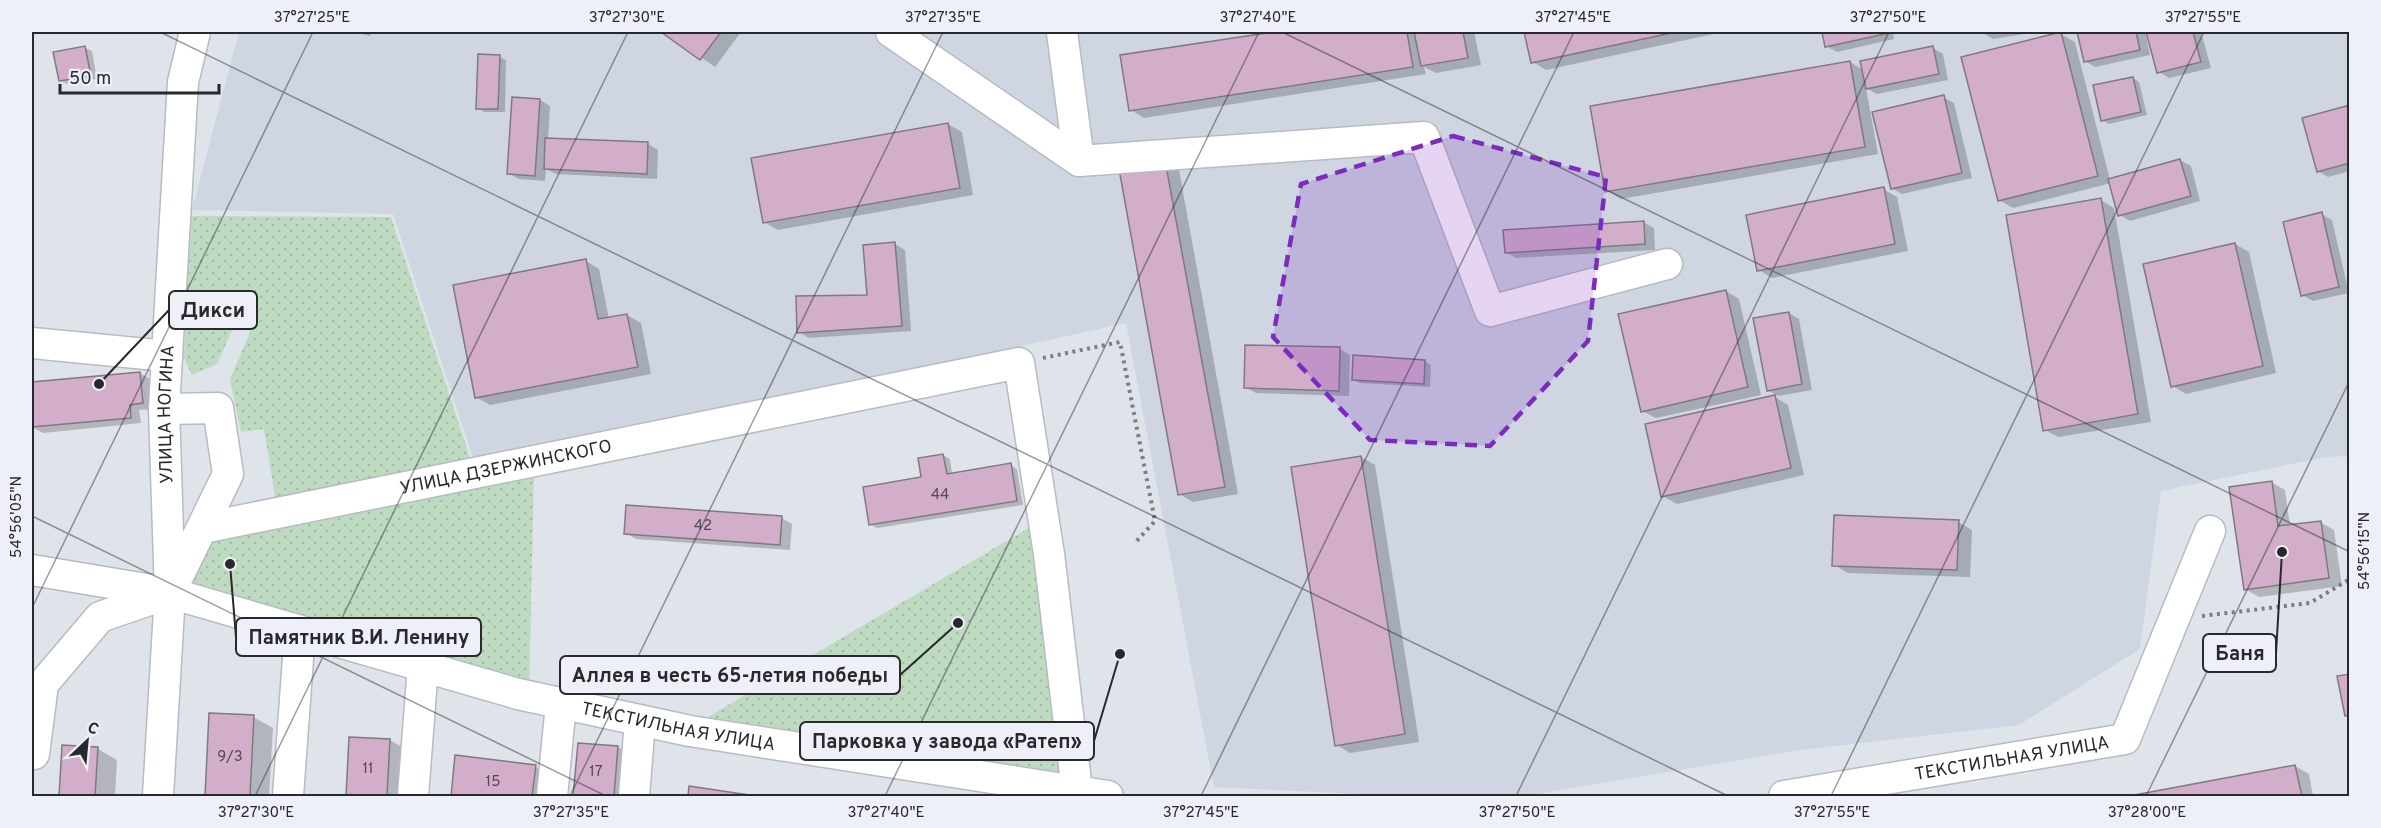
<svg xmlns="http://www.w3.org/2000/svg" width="2381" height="828" viewBox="0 0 2381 828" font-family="Overpass,sans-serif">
	<defs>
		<pattern id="park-dots" width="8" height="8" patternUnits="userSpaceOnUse" patternTransform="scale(1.5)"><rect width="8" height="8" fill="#bedbc1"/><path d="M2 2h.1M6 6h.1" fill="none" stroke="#a3bca6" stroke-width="1.8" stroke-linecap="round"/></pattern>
	</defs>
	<rect width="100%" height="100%" fill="#dfe3ea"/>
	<!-- built -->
	<path fill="#cfd6e2" d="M239,32H2349V456L2325,457L2161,491L2140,649L2019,725L1800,750L1525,796H1403L1214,787L1126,323L476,467L393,214L192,210Z"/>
	<!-- park -->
	<path fill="url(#park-dots)" d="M191,216L391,217L473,467L276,502L264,429L241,432L230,379L254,323L238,317L217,364L192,375L184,358Z
		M534,470L529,694L164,587L205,534Z
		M1037,523L1070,784L696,724Z"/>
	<!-- shadow -->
	<path fill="#0003" d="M353,32H371L370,36Z
		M664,32H741L715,67Z
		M1284,32H1474L1481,65L1436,73L1424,67L1426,74L1144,118L1131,110L1122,57Z
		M1526,32H1723L1546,70L1533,62Z
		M1823,32H1893L1894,39L1837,52L1826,46Z
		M1981,32H2036L1993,39Z
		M2079,32H2145L2150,55L2095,67L2085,61Z
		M2148,32H2201L2211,68L2169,78L2159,72Z
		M2061,34L2075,42L2110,180L2180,160L2191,166L2200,201L2130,221L2120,215L2111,183L2013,208L1999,200Z
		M85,48L92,51L97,79L67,84L60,81Z
		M1933,48L1943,54L1948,80L1877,94L1866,88L1878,154L1621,199L1607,191L1850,62L1863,70Z
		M499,57L506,60L505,112H484L478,108Z
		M2133,78L2139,82L2147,115L2109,124L2102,120Z
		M1943,97L1954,103L1972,178L1902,194L1892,188Z
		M513,98L540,100L550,106L548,139L648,144L658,150L657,179L556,174L546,169L545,181L519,179L508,173Z
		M2350,107V171L2328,177L2318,171Z
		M948,124L962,132L973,195L778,230L764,222Z
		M1165,162L1179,170L1238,494L1193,502L1179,494Z
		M1883,189L1897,197L1908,251L1772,278L1759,270Z
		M2101,200L2114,208L2151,422L2058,437L2045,430Z
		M2321,214L2332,220L2349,293L2313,301L2302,295Z
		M1643,222L1654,228L1655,250L1516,258L1506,252Z
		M895,244L905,250L911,331L809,338L799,332L868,296L865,247Z
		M2235,244L2249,252L2276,373L2186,394L2173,386Z
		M586,261L599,269L609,319L627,315L641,323L651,374L490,405L476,397Z
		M1726,291L1739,299L1761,395L1656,418L1642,411Z
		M1789,313L1799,319L1812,390L1778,396L1768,390Z
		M1340,349L1350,355L1349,396L1256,393L1245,387Z
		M1425,361L1431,365L1430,387L1360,383L1353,379Z
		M140,373L150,379L153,409L139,410L141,423L43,433L32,427V383Z
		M1775,397L1788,405L1804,475L1677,504L1663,496Z
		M943,455L950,459L952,474L1011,465L1017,469L1023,505L877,528L870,524L923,479Z
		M1361,457L1375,465L1419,742L1350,753L1337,745Z
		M2271,482L2285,490L2290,526L2320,522L2334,530L2342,586L2259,597L2245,589Z
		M628,507L782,518L792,524L790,550L636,539L626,533Z
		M1958,522L1972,530L1970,577L1848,573L1834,565Z
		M211,715L253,717L273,728L269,796H207Z
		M350,738L390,740L409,751L406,796H347Z
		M579,744L618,747L637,759L634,796H575Z
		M64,746L98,749L117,760L115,796H61Z
		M457,757L535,767L542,770L539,796H452Z
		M2295,766L2309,774L2313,796H2137Z
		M691,787L746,796H689Z"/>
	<!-- building -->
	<path fill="#d2aeca" stroke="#80797e" stroke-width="1.5" d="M661,32H721L700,60Z
		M1274,32H1407L1413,67L1129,111L1120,55Z
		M1414,32H1463L1468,58L1421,66Z
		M1524,32H1676L1531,63Z
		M1822,32H1884L1885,34L1825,47Z
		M2061,32L2098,176L1998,201L1961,57Z
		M2077,32H2136L2140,50L2084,62Z
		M2146,32H2193L2201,62L2157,73Z
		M85,46L91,76L59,81L53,52Z
		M1933,46L1939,74L1866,89L1860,61Z
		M478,54L500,55L498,109H476Z
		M1850,61L1865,147L1605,192L1590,106Z
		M2133,77L2141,112L2101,121L2093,85Z
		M1944,95L1962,173L1891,189L1872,112Z
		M512,97L540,99L535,176L507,174Z
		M2350,105V163L2317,172L2302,118Z
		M948,123L960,188L763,223L751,158Z
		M545,138L648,142L647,174L544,169Z
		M2180,159L2191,196L2118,216L2108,179Z
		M1165,160L1225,487L1178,495L1119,169Z
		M1884,187L1895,244L1757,271L1746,215Z
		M2101,198L2138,414L2043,431L2006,215Z
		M2322,212L2339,287L2301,296L2283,222Z
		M1644,221L1645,244L1505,253L1503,230Z
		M895,242L902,326L797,333L796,296L867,295L863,245Z
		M2235,243L2263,366L2171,387L2143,264Z
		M586,259L598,319L627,314L638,367L475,398L453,285Z
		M1726,290L1748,387L1641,412L1618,314Z
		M1789,312L1802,384L1767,391L1753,318Z
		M1245,345L1340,347L1339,391L1244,388Z
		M1353,355L1425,360L1424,384L1352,380Z
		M140,372L143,403L130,405L131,418L32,427V382Z
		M1775,395L1791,468L1661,497L1645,424Z
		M943,454L947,474L1011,463L1017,501L869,525L863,487L921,477L918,458Z
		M1361,456L1405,734L1335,746L1291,467Z
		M2272,481L2278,526L2321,521L2329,578L2244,590L2229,487Z
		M626,505L782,516L780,545L624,534Z
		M1834,515L1959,520L1957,570L1832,566Z
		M2350,674V715L2345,716L2337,676Z
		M209,713L254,715L250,796H205Z
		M349,737L390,739L387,796H346Z
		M578,743L618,746L614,796H573Z
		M62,745L98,747L95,796H59Z
		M455,755L536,765L532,796H451Z
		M2295,765L2302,796H2129Z
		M689,786L756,796H688Z"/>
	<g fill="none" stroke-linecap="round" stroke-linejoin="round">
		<defs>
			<g id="minor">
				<path d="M891,32L1079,161L1062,32"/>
				<path d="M1079,161L1424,137L1490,311L1667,264"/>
				<path d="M32,343L167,356"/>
				<path d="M164,409L218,408L228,474L171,591"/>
				<path id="s1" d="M203,528L1019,363L1049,554L1077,791"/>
				<path id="s2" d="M32,570L170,593L518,694L690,731L1108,796"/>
				<path d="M32,754H34L43,684L100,617L167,594"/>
				<path id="s3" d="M158,796L170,593L164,409L167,356L183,82L195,32"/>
				<path d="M288,796L300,631"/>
				<path d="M413,796L423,666"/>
				<path d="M552,796L561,704"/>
				<path d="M634,796L640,721"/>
				<path id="s4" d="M1784,796L2125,739L2210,531"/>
			</g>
		</defs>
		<!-- minor casing -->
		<use href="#minor" stroke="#b7bbc2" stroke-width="33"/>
		<!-- path -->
		<path stroke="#7b7d82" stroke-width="4" stroke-dasharray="3 4.5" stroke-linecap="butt" d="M1043,358L1120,342L1155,521L1134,544
			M2202,616L2310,603L2350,579"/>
		<!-- minor -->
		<use href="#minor" stroke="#fff" stroke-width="30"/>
	</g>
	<!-- marked area -->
	<path fill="#7b2cbf" fill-opacity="0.2" stroke="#7b2cbf" stroke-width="4.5" stroke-dasharray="12 8" stroke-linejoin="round" d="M1453,136L1606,177L1588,341L1490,446L1370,440L1273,337L1301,184Z"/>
	<!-- ticks -->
	<path fill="none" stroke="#28292c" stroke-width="1.5" stroke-opacity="0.45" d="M160,32L1728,796M1282,32L2350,552M32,516L606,796M32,608L313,32M255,796L628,32M570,796L943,32M885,796L1259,32M1201,796L1574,32M1516,796L1889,32M1831,796L2204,32M2146,796L2350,380"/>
	<g text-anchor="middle" stroke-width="4.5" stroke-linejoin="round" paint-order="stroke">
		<!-- number labels -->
		<g font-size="15" fill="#524a54">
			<text x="940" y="499">44</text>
			<text x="703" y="530">42</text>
			<text x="230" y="761">9/3</text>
			<text x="368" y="773">11</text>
			<text x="596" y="776">17</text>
			<text x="493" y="786">15</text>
		</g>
		<!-- street labels -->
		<g font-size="18" fill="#28292c" stroke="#edf0f7">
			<text dy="6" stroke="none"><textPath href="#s3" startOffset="382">УЛИЦА НОГИНА</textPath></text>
			<text dy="6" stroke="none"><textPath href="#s1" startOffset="309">УЛИЦА ДЗЕРЖИНСКОГО</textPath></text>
			<text dy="6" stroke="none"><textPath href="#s2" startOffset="666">ТЕКСТИЛЬНАЯ УЛИЦА</textPath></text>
			<text dy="6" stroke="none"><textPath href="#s4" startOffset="231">ТЕКСТИЛЬНАЯ УЛИЦА</textPath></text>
		</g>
	</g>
	<!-- callouts -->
	<path fill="none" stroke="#28292c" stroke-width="2" d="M99 384L169 310M230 564L236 637M2282 552L2276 653M958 623L900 675M1120 654L1094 741"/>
	<g fill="#28292c" stroke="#edf0f7" stroke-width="2">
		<circle cx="99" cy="384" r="6"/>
		<circle cx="230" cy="564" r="6"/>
		<circle cx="2282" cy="552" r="6"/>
		<circle cx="958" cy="623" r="6"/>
		<circle cx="1120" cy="654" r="6"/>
	</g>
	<g fill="#edf0f7" stroke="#28292c" stroke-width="2">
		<rect x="169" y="291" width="88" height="38" rx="6"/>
		<rect x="236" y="618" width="245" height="38" rx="6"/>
		<rect x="2203" y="634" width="73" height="38" rx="6"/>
		<rect x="560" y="656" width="340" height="38" rx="6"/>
		<rect x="800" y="722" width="294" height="38" rx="6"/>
	</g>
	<g font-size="20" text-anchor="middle" font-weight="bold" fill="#28292c">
		<text x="213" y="317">Дикси</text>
		<text x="359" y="644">Памятник В.И. Ленину</text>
		<text x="2240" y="660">Баня</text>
		<text x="730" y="682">Аллея в честь 65-летия победы</text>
		<text x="947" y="748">Парковка у завода «Ратеп»</text>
	</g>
	<!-- border -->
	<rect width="2381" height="828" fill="none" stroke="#edf0f7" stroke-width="66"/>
	<!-- north arrow -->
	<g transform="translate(87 741) rotate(26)" stroke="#edf0f7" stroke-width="4.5" paint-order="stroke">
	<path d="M0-4.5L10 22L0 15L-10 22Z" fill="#28292c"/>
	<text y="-9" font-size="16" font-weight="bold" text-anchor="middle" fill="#28292c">С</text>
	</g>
	<!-- scale -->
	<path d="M60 84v9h159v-9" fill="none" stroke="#28292c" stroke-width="3"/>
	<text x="69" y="84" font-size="18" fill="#28292c" stroke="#edf0f7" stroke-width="4.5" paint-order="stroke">50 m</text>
	<rect x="33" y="33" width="2315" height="762" fill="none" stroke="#28292c" stroke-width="2"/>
	<g font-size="15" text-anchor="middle" fill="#28292c">
		<text x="312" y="22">37°27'25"E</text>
		<text x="627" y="22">37°27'30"E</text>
		<text x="943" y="22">37°27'35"E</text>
		<text x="1258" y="22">37°27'40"E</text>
		<text x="1573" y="22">37°27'45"E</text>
		<text x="1888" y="22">37°27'50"E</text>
		<text x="2203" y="22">37°27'55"E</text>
		<text transform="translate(16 517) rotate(-90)" y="5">54°56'05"N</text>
		<text transform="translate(2364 551) rotate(-90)" y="5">54°56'15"N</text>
		<text x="256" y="817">37°27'30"E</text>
		<text x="571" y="817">37°27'35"E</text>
		<text x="886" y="817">37°27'40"E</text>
		<text x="1201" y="817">37°27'45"E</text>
		<text x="1517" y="817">37°27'50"E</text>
		<text x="1832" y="817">37°27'55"E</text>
		<text x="2147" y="817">37°28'00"E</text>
	</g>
</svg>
